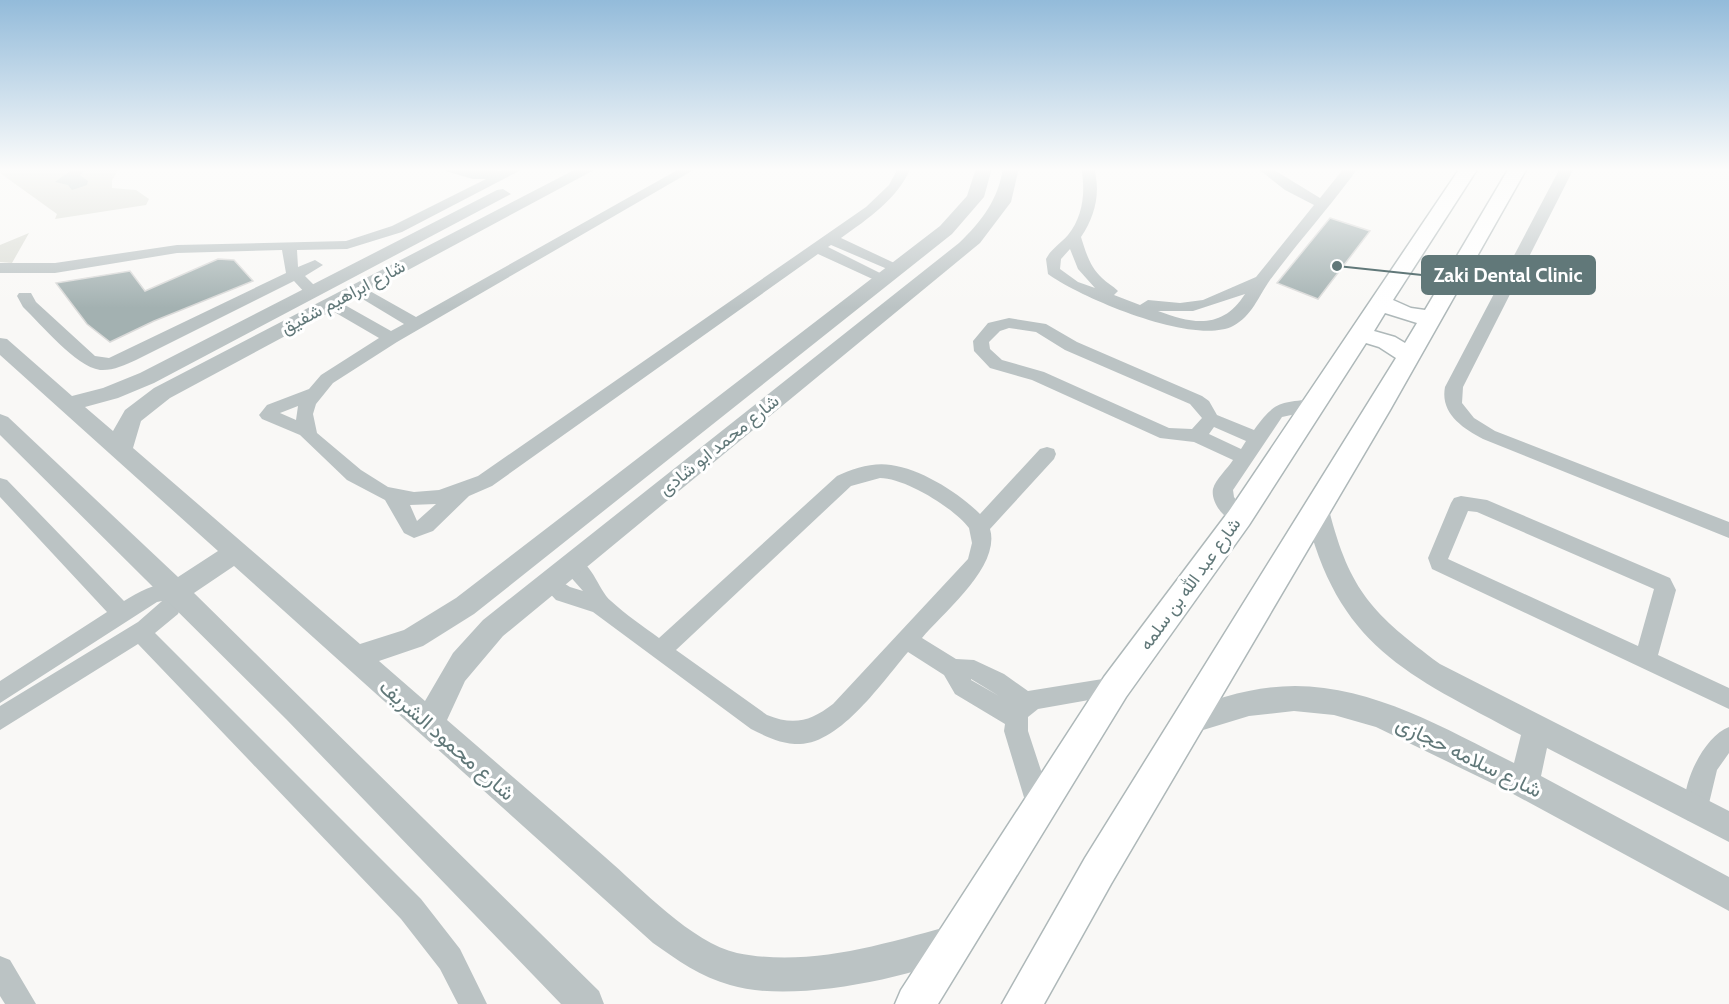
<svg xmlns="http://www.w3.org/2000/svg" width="1729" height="1004" viewBox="0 0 1729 1004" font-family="Cabin,Vazirmatn,sans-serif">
	<rect width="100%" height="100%" fill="#f9f8f6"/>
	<!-- green -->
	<path fill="#dbddd6" d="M5,168H120L112,180V188L136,190L149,199L146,205L55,219L57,214L0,173V170Z
		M29,233L12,263L0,262V245Z"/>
	<!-- water -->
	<path fill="#b5c5c4" d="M74,168H89L80,175L88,181L87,185L72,190L68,185L55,182Z"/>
	<!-- building -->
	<path fill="#a3b1b1" stroke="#dadad9" stroke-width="1.5" d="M1330,218L1370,231L1318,299L1277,283Z
		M218,259L234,260L253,281L154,321L110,342L87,324L56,283L130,271L145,291Z"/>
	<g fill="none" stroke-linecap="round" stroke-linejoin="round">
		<defs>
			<path id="secondary" d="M1460,168H1478L1393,300L1411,308L1425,310L1509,168H1527L1390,410L1111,884L1044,1004H1002L1085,858L1396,358L1379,347L1366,343L1249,525L1126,697L938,1004H895L901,990L1104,677L1229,511ZM1385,313L1417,323L1405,343L1395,337L1374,331Z"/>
		</defs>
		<!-- secondary casing -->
		<use href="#secondary" stroke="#aeb8b9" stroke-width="3"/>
		<!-- minor -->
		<path fill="#bbc3c4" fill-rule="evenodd" d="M444,168L501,171L508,168H525L402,232L347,249L297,250L298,267L315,260L323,265L305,276L320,291L318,294H306L294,281L136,360C125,365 112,371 100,370C75,366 42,325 23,307L17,296L19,293H31L36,302L95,356L109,358L286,273L282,250L177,253L55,273H0V263H55L177,245L346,241L392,226L486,179H473L445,171Z
			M681,168H697L397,342L333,383L316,404L313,414L317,433L361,470L388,487L414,492L439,490L478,476L866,207L889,185L898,168H911C896,200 869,218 841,238L905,268L897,273L892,271L831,245L828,247L892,279L889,282H879L818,254L492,486L469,496L433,531L414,538L404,533L385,500L347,480L300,435L262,419L259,415L267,405L309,389L321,375L379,338L324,306L322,303L324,300H336L391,331L404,324L351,292L348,289L351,286H361L416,317ZM298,406L296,420L280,413ZM436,504L417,521L410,505Z
			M1081,168H1094C1101,193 1095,216 1081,237C1086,253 1090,267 1102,278C1107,283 1113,286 1118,291L1114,295L1140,305L1148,300L1180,303L1203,300L1256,277L1314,205L1285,190L1257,168H1271L1320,198L1344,168H1358C1330,207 1298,242 1270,280C1258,297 1252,316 1233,326C1194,346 1081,298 1048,274L1046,259C1051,249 1060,244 1068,235C1083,217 1086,191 1081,168ZM1070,249L1078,269L1095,288L1078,282L1060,269L1061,259ZM1245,294C1222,330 1193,324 1158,311H1193Z
			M1560,168H1574L1463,387L1462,403L1474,418L1495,431L1729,522V538L1483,439C1462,428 1440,413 1445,387Z
			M1009,318L1046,324L1077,342L1202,396L1209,401L1217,415L1254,430C1275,401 1279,403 1313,399L1322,405L1319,409L1282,417L1233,490L1234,497L1249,518L1246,523C1231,528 1210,505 1213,489C1215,480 1228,468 1233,460L1194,442L1160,438L1032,380L990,368L974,351L973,341L988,323ZM1009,328L1036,332L1065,350L1190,404L1202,418L1192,429L1169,428L1044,372L1002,360L990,349L989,342L1000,331ZM1214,427L1246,441L1241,449L1209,434Z
			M1047,447L1054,449L1056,454L1054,459L990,529C1001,566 944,612 922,638L956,659L974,660L1004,674L1028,691L1115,677L1123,680L1126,687L1123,694L1038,709L1028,717V731L1052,804L1048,812L1039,816L1030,812L1026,804L1004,731L1005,724L955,694L944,675L908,652C883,681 841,743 800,744C781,744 767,737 751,729L593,612L556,600L539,582L542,576L549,574L570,587L583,591L560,565L563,559C590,550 596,588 611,601C626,615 643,626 659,638L837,476C853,468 874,462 891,465C921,469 959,493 980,514L1040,449ZM880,478C905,478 954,508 969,528L972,543L968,559L833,704C811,721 794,726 767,715L676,650L851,486ZM971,679L999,696L971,680Z
			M0,478L7,480L124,601C142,590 163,578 184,585L188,591L178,614L155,633L421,899L460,949L487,1004H458L440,969L401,919L138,644L0,730V706L138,622L162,601L157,602L0,703V681L107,612L0,497Z
			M1461,496L1487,500L1670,578L1676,590L1658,655L1729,688V709L1432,569L1428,558L1451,503L1454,498ZM1468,511L1477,512L1654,589L1638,646L1448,559Z
			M1729,727V753L1717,770L1705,820L1696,823L1687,820C1676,793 1702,737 1729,727Z
			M0,956L10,960L36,1004H5L0,996Z"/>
		<!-- tertiary -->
		<path fill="#bbc3c4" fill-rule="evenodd" d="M578,168H598L170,398L141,421L133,448L360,644L404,630L456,598L940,226L967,196L976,168H992L984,197L952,234L474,614L423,646L379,661L425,701L453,653L483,620L959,243C982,221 998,200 1003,168H1019L1011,202L980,243L503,636L465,681L447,720C500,766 553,811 605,857C640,887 692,943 737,953C811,968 886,943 957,924L969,929L974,941L969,953C909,978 792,1004 730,985C701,977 677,960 653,943L234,566L194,593L599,991L604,1004H561L286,719L0,435V414L8,417L178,577L218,551L0,355V338L7,339L72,396L103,388L140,373L497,190L503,189L511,194L154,383L118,398L85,407L113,431L125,410L154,388Z
			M1317,501L1326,504L1329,510C1350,592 1373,614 1440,664L1729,811V842L1547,748L1541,776L1729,877V911L1504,789L1376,727L1334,715L1294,711L1249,716L1190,734L1180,730L1176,721L1180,712C1217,698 1256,686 1295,686C1373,686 1446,729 1514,763L1521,735C1407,674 1337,647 1305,510L1308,504Z"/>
		<!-- secondary -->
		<use href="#secondary" fill="#fff" fill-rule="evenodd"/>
	</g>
	<!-- sky -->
	<linearGradient id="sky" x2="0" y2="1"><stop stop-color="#93bbda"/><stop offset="0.55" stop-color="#fcfcfb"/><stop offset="1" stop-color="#fcfcfb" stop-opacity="0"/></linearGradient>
	<rect width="1729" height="308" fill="url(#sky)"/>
	<g text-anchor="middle" stroke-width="6" stroke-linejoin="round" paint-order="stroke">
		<!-- street labels -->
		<g font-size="18" fill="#617879" stroke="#fff">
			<text transform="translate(343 297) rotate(-28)" y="6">شارع ابراهيم شفيق</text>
			<text transform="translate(719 445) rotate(-39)" y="6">شارع محمد ابو شادى</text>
			<text transform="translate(1190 584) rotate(-54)" y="6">شارع عبد الله بن سلمه</text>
		</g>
		<!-- near-street labels -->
		<g font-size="21" fill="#617879" stroke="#fff">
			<text transform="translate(447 740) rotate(41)" y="7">شارع محمود الشريف</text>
			<text transform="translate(1469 757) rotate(26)" y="7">شارع سلامه حجازى</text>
		</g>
	</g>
	<!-- callouts -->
	<path fill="none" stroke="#617879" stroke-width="2" d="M1337 266L1422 275"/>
	<circle fill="#617879" stroke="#fff" stroke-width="2" cx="1337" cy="266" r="6"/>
	<rect fill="#617879" stroke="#617879" stroke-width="2" x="1422" y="256" width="173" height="38" rx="6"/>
	<g font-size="20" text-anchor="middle" font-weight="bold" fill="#fff">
		<text x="1508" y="282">Zaki Dental Clinic</text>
	</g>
</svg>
